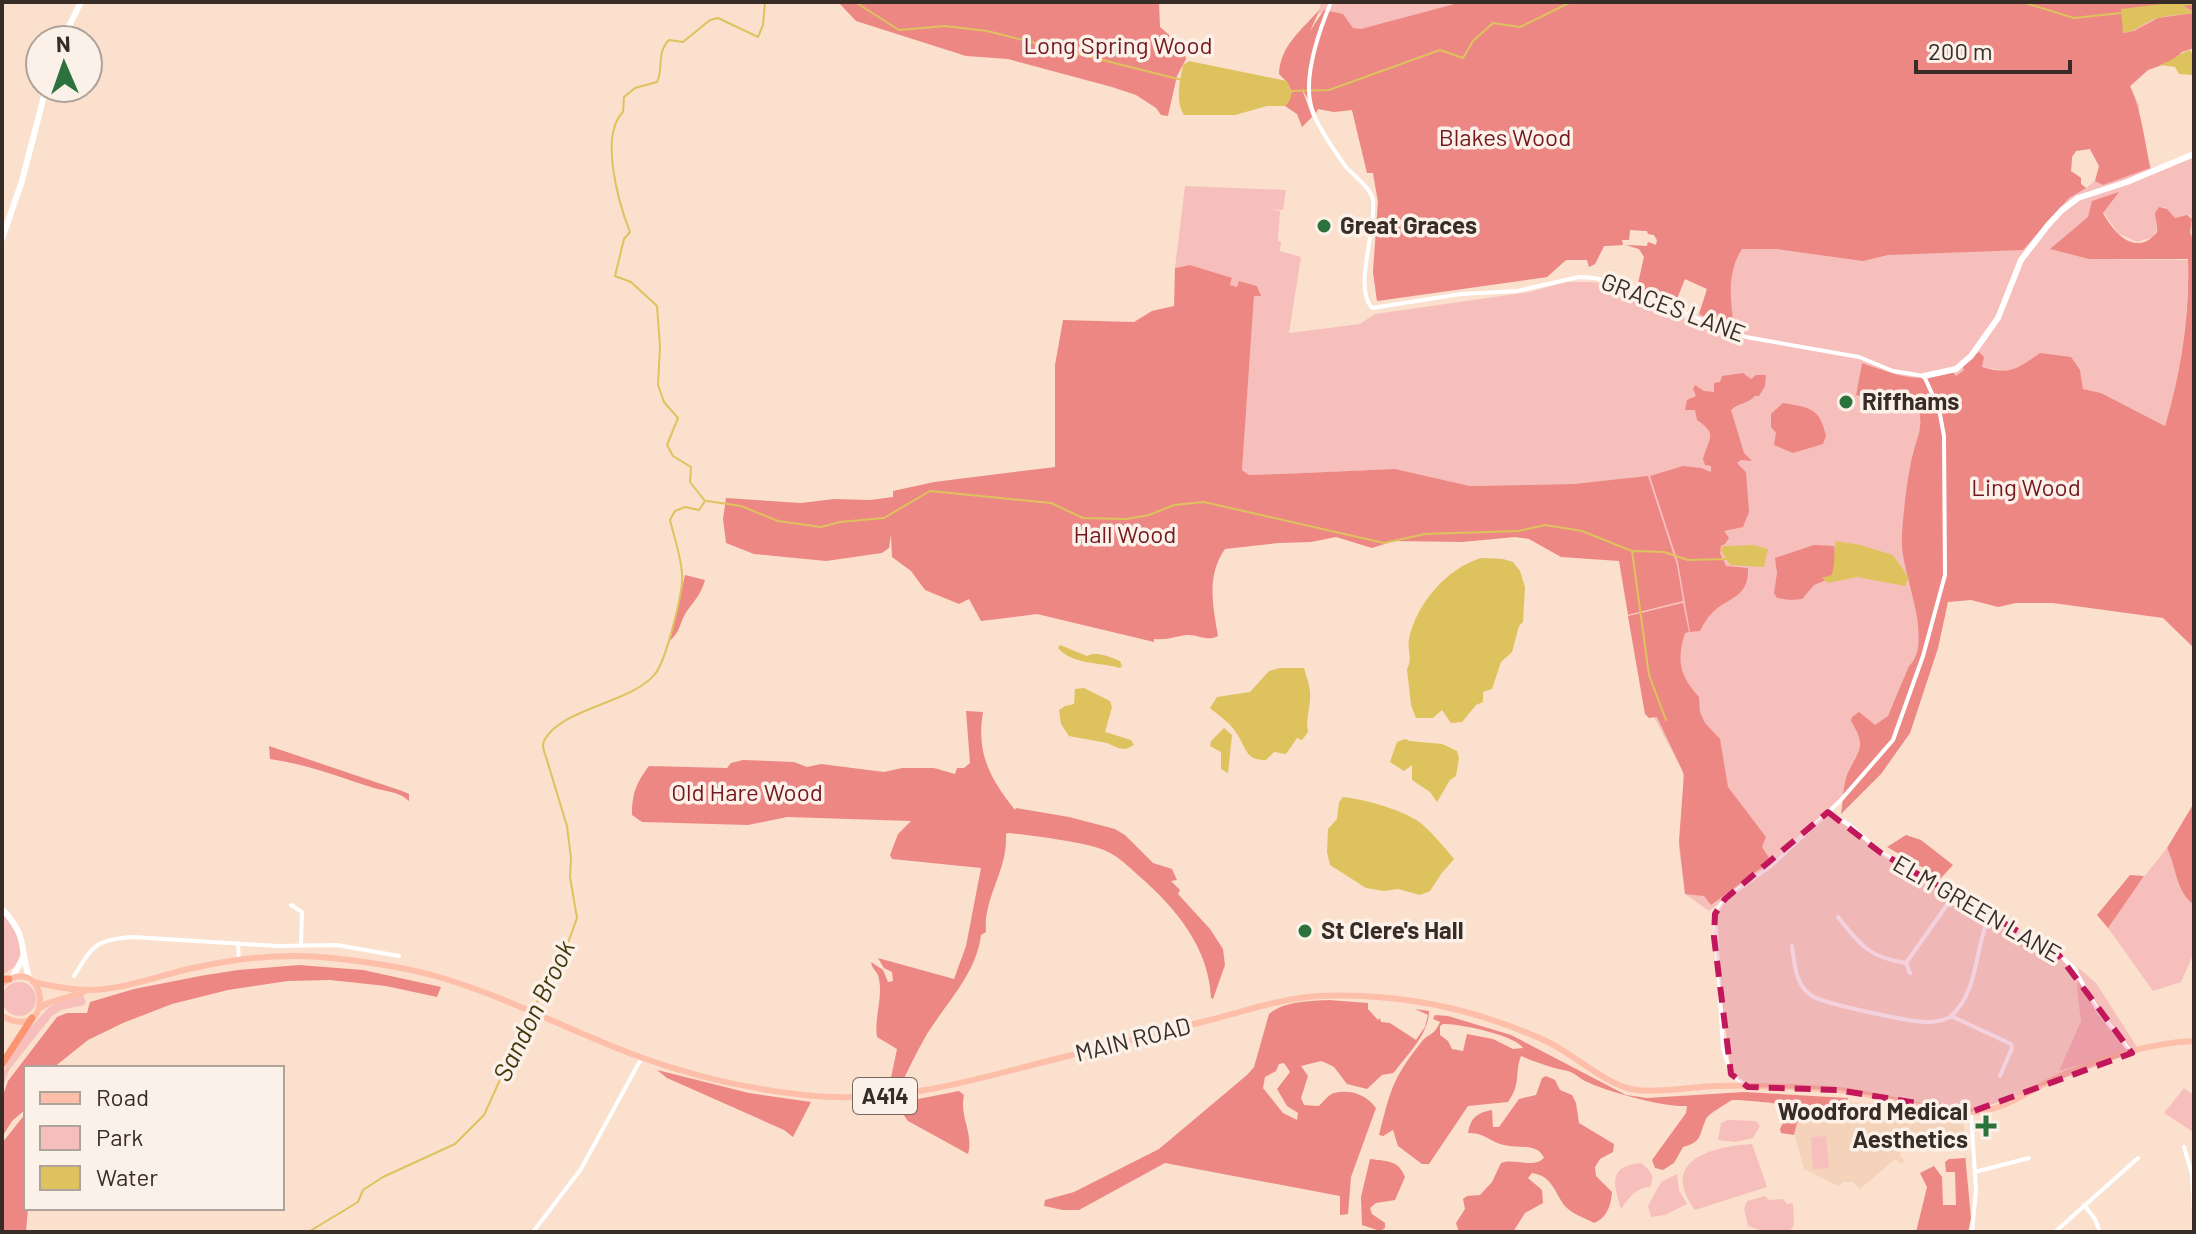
<svg xmlns="http://www.w3.org/2000/svg" width="2196" height="1234" viewBox="0 0 2196 1234" font-family="Barlow,sans-serif">
	<rect width="100%" height="100%" fill="#fbe0cd"/>
	<!-- built -->
	<path fill="#f4d3ba" d="M1799,1101L1883,1103L1963,1120L1965,1138L1924,1139L1902,1145L1900,1155L1905,1161L1901,1164L1895,1159L1860,1189L1853,1182H1843L1838,1186L1804,1169L1794,1132Z"/>
	<!-- green -->
	<path fill="#f6bfbc" fill-rule="evenodd" d="M1321,2H2194V48L2182,52L2173,61L2148,70L2130,87L2139,105V122L2153,174L2194,157L2192,164L2194,167V242L2190,236L2192,219L2189,215L2175,218L2164,207L2155,213L2157,229L2153,237L2137,242L2118,233L2103,212L2118,193L2051,249L2090,259L2188,260C2189,315 2181,373 2165,426L2101,393L2083,389L2080,370L2007,371L1982,367L1964,370L1956,377L1943,374L1915,380L1862,363L1856,395L1919,412L1921,427L1912,454L1913,593L1919,634L1947,603L1938,648L1910,733L1881,774L1831,809L1709,911L1685,894L1679,848L1684,781L1682,770L1654,717L1649,718L1645,714L1628,616L1683,601L1648,477L1574,484L1470,486L1395,469L1280,474L1249,475L1242,470L1254,296H1260L1257,286L1240,281L1237,288L1230,285L1232,279L1190,265L1175,268L1185,186L1286,190L1283,210L1266,209L1280,211L1278,241L1281,242L1280,251L1301,257L1289,333L1360,324L1375,314L1530,292L1566,282H1589L1609,283L1631,291L1686,319L1700,314L1707,289L1685,279L1674,306L1637,288L1644,257L1639,249L1626,245L1647,246L1648,242L1656,245L1658,243L1654,235L1648,234L1647,231L1630,230L1629,240H1622L1623,245L1604,246L1595,264L1589,267L1587,260H1566L1547,277L1377,301L1373,272L1378,202L1373,173H1367L1352,110L1334,112L1318,109L1316,113L1301,47L1322,13L1318,14ZM2089,148L2099,165L2096,180L2086,188L2081,184V178L2071,171L2072,157L2076,151Z
		M2167,848C2177,869 2175,890 2194,905V953L2181,982L2153,991L2108,928L2124,902Z
		M2,913C16,929 25,944 17,965L4,974Z
		M2079,968L2096,983L2137,1047L2059,1071L2081,1021L2077,990Z
		M2 999a17 17 0 1 1 34 0a17 17 0 1 1-34 0Z
		M83,995L86,1002L84,1005L61,1010L52,1016L9,1070L2,1089C2,1054 26,1033 48,1008L55,1003Z
		M2184,1088L2194,1095L2193,1132L2164,1113Z
		M1728,1120L1756,1121L1760,1126L1753,1138L1735,1142L1718,1140L1721,1123Z
		M1826,1136L1829,1168L1813,1169L1811,1137Z
		M1752,1144L1767,1187L1695,1210C1658,1161 1712,1146 1752,1144Z
		M1641,1163C1650,1170 1656,1176 1650,1187C1635,1188 1630,1197 1621,1209C1613,1184 1608,1166 1641,1163Z
		M1677,1174L1679,1190L1687,1204L1665,1215L1651,1217L1648,1206L1661,1182Z
		M1765,1196L1769,1200L1783,1199L1787,1204L1793,1203L1794,1225L1789,1232H1766L1748,1226L1744,1209L1747,1201Z"/>
	<!-- forest -->
	<path fill="#ed8784" fill-rule="evenodd" d="M838,2H1159L1160,27L1182,46L1186,59L1177,76L1168,116L1161,115L1156,108L1136,95L1112,87L1008,59L966,56L856,21Z
		M1462,2H2194V12L2177,2L2123,26V33L2134,31L2158,18L2194,13V48L2182,52L2173,61L2148,70L2130,86C2141,109 2145,142 2150,168L2103,185L2095,181L2099,166L2090,149L2076,151L2072,157L2071,171L2081,178V184L2086,188L2069,198L2023,250L1888,255L1863,261L1776,249H1742C1727,272 1730,299 1734,326L1719,324L1699,314L1707,289L1685,279L1674,306L1637,288L1644,257L1639,249L1626,245L1647,246L1648,242L1656,245L1657,240L1654,235L1648,234L1647,231L1630,230L1629,240H1622L1623,245L1604,246L1595,264L1589,267L1587,260H1566L1547,277L1377,301L1373,272L1378,202L1373,173H1367L1352,110L1334,112L1318,109L1316,113L1302,89L1312,117L1302,127L1297,114L1285,106L1292,92L1286,81L1279,74C1280,45 1303,29 1320,9L1310,31L1324,10L1343,14L1353,28L1361,29Z
		M2119,192L2103,213C2111,228 2128,250 2147,241C2150,239 2155,235 2157,232C2158,227 2155,218 2155,213L2159,207L2167,209L2175,218L2187,215L2192,219L2190,233L2194,242V648L2163,618L2053,603H2016L1998,607L1971,600L1948,602L1938,648L1910,733L1881,774L1841,814C1843,802 1843,786 1847,775C1858,750 1868,748 1851,721L1852,717L1859,712L1875,725L1888,716L1909,666C1934,643 1903,575 1902,546C1901,526 1908,472 1913,453C1917,437 1923,429 1919,412L1856,395L1862,363C1896,374 1917,386 1951,370L1956,376L1964,370L1962,365L1979,352L1984,357L1982,367C2010,375 2017,369 2040,353L2071,357L2080,370L2083,389L2101,393L2165,426C2181,373 2190,314 2188,259H2089L2050,249L2088,217L2092,201Z
		M1190,265L1232,278L1230,285L1237,287L1239,281L1257,286L1261,296H1254L1242,470L1249,475L1280,474L1395,469L1470,486L1574,484L1648,476L1677,565L1683,601L1628,615L1619,561L1561,557L1529,539L1515,537L1462,542L1394,541L1372,548L1336,537L1311,542L1278,543L1225,549C1206,576 1213,606 1218,636C1207,642 1198,634 1186,635C1172,637 1170,640 1154,639V642L1037,614L981,621L969,599L959,604L925,590L911,571L892,557L891,535L889,548L882,553L826,561L754,554L726,543L723,519L726,498L801,503L834,499L870,500L893,497V491L934,482L1055,467V365L1063,320L1134,322L1152,311L1174,306L1175,268Z
		M1743,373L1751,379L1756,375H1766L1765,386L1759,396H1755C1748,404 1738,403 1731,410L1744,453L1752,461L1741,460L1737,463L1746,472L1749,512L1743,527L1724,531L1729,538L1725,544L1721,546L1720,553L1726,566L1748,568C1749,599 1727,597 1712,613C1707,618 1703,625 1700,631L1690,632L1678,562L1650,476L1683,466L1701,468L1711,472V466L1705,465L1703,459C1709,438 1718,434 1697,420L1695,410H1685L1687,400L1696,396L1693,389L1695,385L1704,391L1714,392V383L1720,382L1722,376Z
		M1783,403C1809,407 1820,408 1826,436L1823,444L1793,453L1774,445L1776,433L1771,427V414Z
		M1814,545L1834,546C1836,557 1837,571 1829,578L1823,577L1826,580L1814,585L1802,599L1790,600L1777,598L1774,593L1777,573L1775,558Z
		M685,575L705,580C701,594 695,600 687,611C679,623 682,629 670,641Z
		M1683,603L1689,632L1685,633C1676,662 1680,676 1699,697L1700,712L1705,723L1720,739L1728,787L1766,837L1762,847L1771,861L1711,905L1704,896L1685,894L1679,841L1684,774L1657,717L1649,718L1645,714L1628,616Z
		M966,711L983,712C976,754 990,778 1015,810L1016,808L1069,817L1115,829L1125,835L1153,863L1172,869L1177,880L1171,881L1180,890L1178,894L1210,929L1223,949L1225,965L1213,999L1211,998C1209,948 1176,908 1139,876C1129,867 1117,855 1104,850C1084,842 1031,835 1008,833L1006,834C1008,871 983,897 986,932L981,935C976,974 947,1002 927,1034C916,1053 907,1072 898,1091L888,1092L897,1049L877,1037C874,1017 883,998 879,979C878,971 872,970 871,962L883,970L888,982L893,981L892,972L884,968L878,958L954,979L966,946L981,868L892,859L890,855L898,834L911,821L787,817L748,825L642,822L632,815C632,794 636,783 649,766L727,768L731,763L743,760L794,762L807,767L821,764L884,772L902,768H934L955,774L957,768H964L970,763Z
		M269,746L402,791L409,794V801C398,791 387,792 374,788C339,777 306,764 270,759Z
		M2194,803V905C2175,890 2177,869 2167,848Z
		M1906,835L1921,840L1953,865L1941,878L1887,847Z
		M2130,875L2144,876L2108,928L2097,915Z
		M299,965L363,970L441,987L437,997L386,986L330,980L288,981L228,990L172,1004L123,1023L88,1040L53,1068H26V1109L12,1121L2,1137V1098L8,1081L57,1017L67,1013H87L90,1002L134,989L200,976L238,970Z
		M1329,1000L1368,1003V1009L1378,1020L1380,1018L1381,1022L1390,1023L1416,1040L1425,1027L1428,1015L1415,1009L1429,1011C1429,1033 1409,1053 1396,1070L1393,1073L1382,1075L1367,1089L1347,1084L1334,1067L1326,1063L1321,1061L1301,1066L1308,1076L1301,1098L1304,1105L1319,1106C1323,1102 1329,1094 1334,1093C1352,1089 1366,1095 1376,1108L1351,1177L1348,1214L1340,1215V1196L1165,1163L1079,1210H1063L1044,1206L1045,1200L1074,1192L1159,1149L1247,1075L1254,1067L1269,1014C1284,1001 1310,1001 1329,1000ZM1284,1063L1290,1072L1277,1089L1287,1106L1298,1113L1297,1120L1283,1113L1263,1088L1265,1077L1276,1071L1279,1064Z
		M1435,1015L1448,1016L1511,1035L1626,1095L1647,1098L1744,1092L1848,1098L1842,1123L1822,1107L1812,1104L1807,1107L1805,1119L1797,1123L1794,1135L1781,1133L1780,1129L1789,1111L1787,1106C1781,1103 1742,1100 1732,1100C1726,1104 1708,1114 1706,1119C1699,1134 1703,1142 1683,1147L1674,1163L1663,1170L1655,1168L1652,1160L1686,1113L1687,1106C1662,1107 1608,1092 1585,1081C1579,1078 1575,1073 1568,1071C1554,1069 1535,1062 1521,1056C1514,1074 1522,1082 1508,1102L1468,1106L1429,1164H1422L1398,1146L1393,1130L1383,1136L1379,1135C1390,1092 1392,1079 1420,1044C1428,1032 1433,1038 1440,1022L1433,1019ZM1443,1024C1459,1023 1517,1036 1523,1048L1513,1049L1493,1039L1467,1034L1463,1051L1452,1049L1448,1041L1440,1035V1026Z
		M657,1070L749,1093L811,1102L793,1137L784,1130L667,1078Z
		M1546,1076L1555,1080L1560,1090L1572,1095L1576,1103L1579,1123L1614,1144L1613,1152L1600,1159L1595,1167L1596,1176L1612,1192C1611,1205 1607,1218 1594,1223C1585,1218 1570,1213 1564,1205C1554,1191 1552,1176 1532,1173L1528,1178L1542,1190L1543,1203L1525,1213L1513,1232H1459L1456,1223L1465,1209L1463,1199L1467,1196L1480,1195L1492,1182L1501,1163C1515,1158 1533,1169 1544,1158C1537,1142 1518,1149 1504,1145C1490,1142 1484,1132 1468,1133C1471,1117 1477,1113 1492,1110L1493,1127H1499L1519,1099L1536,1095L1542,1078Z
		M959,1091L964,1095C959,1116 974,1134 968,1154L908,1121L897,1106L903,1102Z
		M26,1113V1208H28L26,1232H2V1143Z
		M1965,1154L1971,1218L1968,1232H1916L1927,1187L1920,1173L1934,1166L1942,1177L1943,1205H1956L1955,1172H1946L1945,1162L1949,1159L1965,1158Z
		M1370,1159C1386,1161 1399,1160 1405,1177L1395,1200L1376,1203L1370,1208L1372,1214L1385,1223V1228L1380,1231L1362,1225L1361,1197Z"/>
	<!-- water -->
	<path fill="#dec25d" d="M2177,2L2194,13C2181,15 2166,15 2154,19C2143,23 2135,32 2123,33L2121,9Z
		M2190,50L2194,57L2193,75L2179,74L2175,67L2159,65C2172,61 2180,53 2190,50Z
		M1189,61L1287,81C1292,90 1294,98 1285,106H1267L1235,115H1184C1175,102 1180,80 1183,65Z
		M1836,541L1860,545L1893,555L1909,578L1905,586L1857,577L1828,583L1822,578L1832,575C1835,566 1834,545 1836,541Z
		M1754,545L1768,549L1764,567L1730,565L1721,551L1723,546Z
		M1481,558L1503,559L1513,562L1520,571L1525,587L1523,622L1519,626L1512,652L1501,662L1492,689L1483,692V702L1476,705L1462,722L1451,723L1442,710L1433,718H1416L1411,705L1407,669C1413,659 1407,650 1409,639C1416,604 1447,568 1481,558Z
		M1060,645L1087,656C1098,651 1109,657 1120,661L1122,666L1120,668C1100,662 1073,665 1058,648Z
		M1280,668H1304C1306,676 1310,685 1310,693C1311,708 1305,718 1308,732L1302,740L1297,738L1286,754L1274,752L1266,760C1244,761 1246,745 1235,731C1229,722 1218,715 1210,708L1217,697L1250,692L1269,671Z
		M1084,688L1110,701L1112,707L1105,732L1131,740L1134,745L1126,749L1118,748L1107,743L1069,736L1061,724L1059,710L1065,706L1074,704L1075,689Z
		M1224,728L1232,735L1228,773L1221,769V752L1210,746L1211,741Z
		M1405,739L1410,741L1442,744L1457,751L1459,758L1456,776L1450,780L1437,802L1430,792L1412,780V765L1404,771L1390,762L1397,742Z
		M1343,797C1364,799 1408,811 1423,825C1434,835 1444,847 1454,859L1441,874L1430,891L1420,895L1398,889L1384,891L1366,888L1330,865L1327,852L1328,829L1337,819L1339,802Z"/>
	<g fill="none" stroke-linecap="round" stroke-linejoin="round">
		<!-- stream -->
		<path stroke="#dec25d" stroke-width="2" d="M855,2L899,30L945,26L987,31L1182,80
			M2022,2L2074,18L2121,13
			M2179,5L2194,4
			M1291,91L1329,90L1440,50L1463,58L1473,41L1493,23L1520,27L1571,2
			M707,501L741,506L778,521L821,527L840,522L884,518L930,491L1051,503L1083,518L1126,519L1149,515L1174,505L1204,502L1384,543L1425,534L1518,531L1545,525L1582,531L1632,551L1649,675L1666,720
			M1633,551L1664,552L1688,560L1727,559
			M533,1009L561,962L577,918L570,877L571,858L567,826L546,757C544,751 541,745 545,739C563,708 633,702 655,674C666,661 684,590 682,574C681,556 674,537 670,520L675,511L685,507L699,510L705,501L690,482L691,467L673,456L667,445L678,418L664,402L658,385L660,347L657,306L631,282L615,276L624,239L630,232C619,204 599,136 623,112L624,97L635,88L657,82C664,68 656,53 669,40L683,42L710,20L718,18L758,37L763,25L765,2
			M303,1232L310,1231L358,1202L363,1190L383,1177L455,1144L484,1115L530,1014"/>
		<!-- street -->
		<path stroke="#fff" stroke-width="4" d="M1331,2C1319,31 1302,79 1312,109C1316,125 1336,153 1346,167C1354,176 1371,188 1373,200C1377,228 1353,287 1372,308L1461,294L1517,291L1579,277L1595,278L1635,289L1667,306L1746,337L1859,357L1893,371L1924,376L1939,409L1944,436L1945,575L1923,656L1893,740L1840,801L1772,865L1725,899L1715,914L1723,1049L1731,1074L1746,1085
			M1828,812L1851,826L1881,853L1936,882L1988,919L2058,954L2073,967L2099,1012L2130,1051
			M291,905L302,912L301,946
			M1838,917C1860,945 1870,958 1906,963L1954,895
			M238,943L239,961
			M1792,946C1795,965 1795,985 1812,996C1825,1004 1910,1022 1927,1022C1934,1022 1945,1021 1951,1016C1978,992 1975,950 1988,919
			M1906,963L1910,973
			M74,976C93,946 94,940 132,937L278,946L337,945L399,956
			M1951,1016L2011,1044L2012,1048L2000,1076
			M1971,1112L1976,1190L1972,1232
			M2184,1147L2192,1174L2194,1212
			M1975,1172L2029,1158
			M2084,1205L2095,1219L2100,1232
			M2056,1231L2138,1158
			M533,1232L581,1169L641,1059"/>
		<!-- secondary -->
		<path stroke="#fff" stroke-width="6" d="M62,40L81,2
			M2,239L22,181L46,88
			M1924,376L1956,369L1971,356L1998,318L2021,260L2048,225L2062,210L2078,198L2127,182L2194,154
			M2,909C30,939 18,947 30,980
			M12,978L24,956"/>
		<!-- primary -->
		<path stroke="#fdbfaa" stroke-width="6" d="M33,982C51,986 70,990 88,990C125,990 162,974 198,967C240,958 289,953 332,958C369,962 406,967 442,978C510,998 573,1033 640,1057C692,1076 749,1089 804,1095C886,1104 957,1085 1036,1064C1094,1049 1152,1035 1210,1020C1246,1011 1282,998 1319,996C1398,993 1477,1009 1548,1042C1575,1055 1608,1087 1637,1090C1662,1093 1690,1087 1715,1086C1756,1085 1798,1087 1838,1090C1881,1093 1943,1117 1982,1111C2008,1107 2031,1090 2054,1079C2095,1060 2148,1043 2194,1041
			M2,984C48,949 57,1046 2,1016
			M39,1009L48,1003L84,992"/>
		<!-- highway -->
		<path stroke="#fb9571" stroke-width="7" d="M2,979H9
			M2,1064L32,1018"/>
	</g>
	<!-- marked area -->
	<path fill="#c2185b" fill-opacity="0.2" stroke="#c2185b" stroke-width="6" stroke-dasharray="16 10" stroke-linejoin="round" d="M1828,812L1881,853L2058,954L2132,1053L1971,1112L1838,1090L1748,1087L1731,1074L1714,937L1715,914L1725,899Z"/>
	<!-- markers -->
	<g fill="#2c723d" stroke="#fcf1e9" stroke-width="3">
		<circle cx="1324" cy="226" r="8"/>
		<circle cx="1846" cy="402" r="8"/>
		<circle cx="1305" cy="931" r="8"/>
		<path d="M1982 1114h8v8h8v8h-8v8h-8v-8h-8v-8h8z"/>
	</g>
	<g text-anchor="middle" stroke-width="7" stroke-linejoin="round" paint-order="stroke">
		<!-- shield labels -->
		<rect fill="#fcf1e9" stroke="#736860" stroke-width="2" x="853" y="1078" width="64" height="36" rx="6"/>
		<g font-size="22" font-weight="bold" fill="#382d26">
			<text x="885" y="1104">A414</text>
		</g>
		<!-- park labels -->
		<g font-size="24" fill="#73181f" stroke="#fcf1e9">
			<text x="1118" y="54">Long Spring Wood</text>
			<text x="1505" y="146">Blakes Wood</text>
			<text x="2026" y="496">Ling Wood</text>
			<text x="1125" y="543">Hall Wood</text>
			<text x="747" y="801">Old Hare Wood</text>
		</g>
		<!-- poi labels -->
		<g font-size="24" font-weight="bold" fill="#382d26" stroke="#fcf1e9" text-anchor="start">
			<text x="1340" y="234">Great Graces</text>
			<text x="1862" y="410">Riffhams</text>
			<text x="1321" y="939">St Clere's Hall</text>
			<text x="1968" y="1120" text-anchor="end">Woodford Medical<tspan x="1968" dy="28">Aesthetics</tspan></text>
		</g>
		<!-- street labels -->
		<g font-size="24" fill="#382d26" stroke="#fcf1e9">
			<text transform="translate(1673 308) rotate(21)" y="8">GRACES LANE</text>
			<text transform="translate(1977 909) rotate(30)" y="8">ELM GREEN LANE</text>
			<text transform="translate(1133 1040) rotate(-14)" y="8">MAIN ROAD</text>
		</g>
		<!-- water labels -->
		<g font-size="26" font-style="italic" fill="#42370a" stroke="#fcf1e9">
			<text transform="translate(534 1011) rotate(-64)" y="9">Sandon Brook</text>
		</g>
	</g>
	<!-- border -->
	<rect width="2196" height="1234" fill="none" stroke="#382d26" stroke-width="8"/>
	<!-- legend -->
	<rect x="24" y="1066" width="260" height="144" fill="#fcf1e9" stroke="#aea39b" stroke-width="2"/>
	<rect x="40" y="1092" width="40" height="12" fill="#fdbfaa" stroke="#aea39b" stroke-width="2"/>
	<text x="96" y="1106" font-size="24" fill="#382d26">Road</text>
	<rect x="40" y="1126" width="40" height="24" fill="#f6bfbc" stroke="#aea39b" stroke-width="2"/>
	<text x="96" y="1146" font-size="24" fill="#382d26">Park</text>
	<rect x="40" y="1166" width="40" height="24" fill="#dec25d" stroke="#aea39b" stroke-width="2"/>
	<text x="96" y="1186" font-size="24" fill="#382d26">Water</text>
	<!-- north arrow -->
	<g transform="translate(64 64) rotate(358)"><circle r="38" fill="#fcf1e9" stroke="#aea39b" stroke-width="2"/>
	<path d="M0-6L14 30L0 20L-14 30Z" fill="#2c723d"/>
	<text y="-12" font-size="22" font-weight="bold" text-anchor="middle" fill="#382d26">N</text>
	</g>
	<!-- scale -->
	<path d="M1916 60v12h154v-12" fill="none" stroke="#382d26" stroke-width="4"/>
	<text x="1928" y="60" font-size="24" fill="#382d26" stroke="#fcf1e9" stroke-width="6" paint-order="stroke">200 m</text>
</svg>
